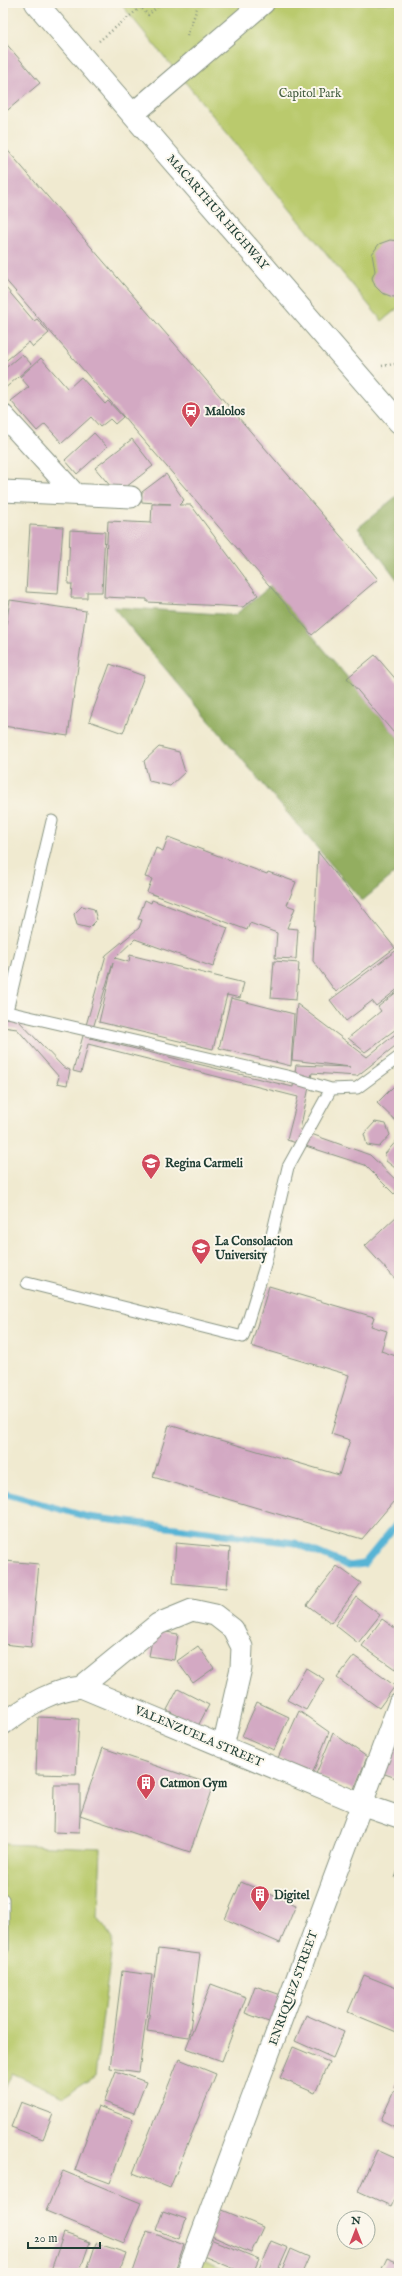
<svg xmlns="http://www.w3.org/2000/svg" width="402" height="2276" viewBox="0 0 402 2276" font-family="'IM FELL English',serif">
	<rect width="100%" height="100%" fill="#fbf7ec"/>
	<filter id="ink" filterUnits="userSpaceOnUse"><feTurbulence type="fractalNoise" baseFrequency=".025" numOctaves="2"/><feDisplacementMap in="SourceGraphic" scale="8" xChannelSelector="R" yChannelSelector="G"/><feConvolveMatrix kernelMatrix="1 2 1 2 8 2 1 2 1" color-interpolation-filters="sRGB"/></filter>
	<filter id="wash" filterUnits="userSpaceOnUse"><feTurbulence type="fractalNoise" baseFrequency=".012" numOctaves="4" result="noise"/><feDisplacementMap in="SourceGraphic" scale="16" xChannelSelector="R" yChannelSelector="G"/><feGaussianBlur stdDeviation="0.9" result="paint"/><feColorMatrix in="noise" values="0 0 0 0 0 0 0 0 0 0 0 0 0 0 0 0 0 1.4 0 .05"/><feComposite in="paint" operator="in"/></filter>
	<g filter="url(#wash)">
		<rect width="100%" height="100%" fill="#f0ead0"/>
		<!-- green -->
		<path fill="#baca6d" stroke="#6c8450" d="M120,3H399V307L382,321Z
			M3,1844L101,1848L98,1917L113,1939L95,2076L64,2096L12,2073L3,2093Z
			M203,2261L231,2273H198Z"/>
		<!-- forest -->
		<path fill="#93ae60" stroke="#59764a" d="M399,494V582L358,528Z
			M271,586L399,739V870L362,901L113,607L235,615Z"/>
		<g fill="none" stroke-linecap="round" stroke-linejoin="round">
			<!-- stream -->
			<path stroke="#57b4d5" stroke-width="7" d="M3,1493L88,1517L295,1543L349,1566L364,1564L399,1521"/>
		</g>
		<g id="blocks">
			<!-- building -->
			<path fill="#d3a9c3" d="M3,40L40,83L3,114Z
				M3,145L378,579L312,635L3,277Z
				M390,240L399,241V296L393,297L382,293L375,286L372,278L375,271L372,254L379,244Z
				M6,288L34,321L37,319L49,333L33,347L29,342L3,363V291Z
				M22,354L32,365L3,390V370Z
				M41,358L68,389L81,377L105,404L108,401L123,417L115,424L110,419L100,427L91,417L62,443L45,424L37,431L11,401L29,387L20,377Z
				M94,433L107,447L77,474L65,460Z
				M132,439L153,466L117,494L95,468Z
				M166,474L184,500L179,505H191L258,595L243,607L147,602V599L104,597L108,521L151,523L152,504H171L141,502L142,492Z
				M30,525L63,527L58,594L26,592Z
				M70,530L105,532L102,592H87V598H71L72,584H68Z
				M10,600L86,611L68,736L3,726V644Z
				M375,655L399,683V739L347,678Z
				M110,664L144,676L123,733L89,721Z
				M159,747L179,752L185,772L170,786L149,781L144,761Z
				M168,837L267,874L268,872L296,882L287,905L295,908L287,928L298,929L296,959L275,958L277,933L250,923L247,930L147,892L152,879L145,877L156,848L163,851Z
				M3,850H6L4,870H3Z
				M318,852L395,948L336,992L313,961Z
				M145,900L151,903L152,900L228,928L213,967L135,939L115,958L129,962L130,955L244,983L240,998L227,995L213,1049L99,1022L113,963L90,1038L293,1087L296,1065L350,1067L292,1060L297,1004L367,1057L399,1031V1043L357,1076L312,1073L300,1130L370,1155L399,1183V1189L394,1194L365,1165L287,1140L298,1097L88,1044L81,1073L73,1071L106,955L139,928L142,920L138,919Z
				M82,906L94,909L97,920L89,928L77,925L74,914Z
				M398,949L399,988L376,1006L372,1001L346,1021L330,1000Z
				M274,961L299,963L296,1000L271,998Z
				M399,990V1024L395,1027L396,1029L365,1052L348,1038L381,1011L378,1007Z
				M231,998L294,1014L291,1066L219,1048Z
				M3,1018L17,1019L63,1067L70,1070L67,1085L57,1083L59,1077L17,1029L3,1027Z
				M395,1085L399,1089V1124L377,1103Z
				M375,1122L386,1124L390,1135L379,1147L367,1145L364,1134Z
				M399,1138V1171L386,1161L385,1154Z
				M399,1214V1283L365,1246Z
				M269,1286L374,1317L371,1326L387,1331L381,1351L399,1357V1495L362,1539L153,1477L169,1425L339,1475L350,1440L331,1434L349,1375L251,1346Z
				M176,1543L230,1548L227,1588L173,1583Z
				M5,1561L39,1564L31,1647L3,1644V1584Z
				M337,1566L361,1583L331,1623L307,1605Z
				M356,1597L380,1615L358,1643L335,1625Z
				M382,1619L399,1631V1664L395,1669L362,1646Z
				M154,1630L178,1634L174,1660L149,1656Z
				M198,1646L214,1668L193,1683L177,1661Z
				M354,1656L395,1686L379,1708L337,1678Z
				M306,1668L324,1679L306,1710L287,1700Z
				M178,1689L209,1705L198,1726L167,1710Z
				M257,1702L289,1717L274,1750L242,1736Z
				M299,1711L329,1732L313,1772L278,1758Z
				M38,1717L79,1719L76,1775L36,1774Z
				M399,1732V1779L382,1773Z
				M333,1733L367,1757L354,1790L316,1774Z
				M103,1748L213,1785L190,1852L80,1815L79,1833L53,1832L54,1785H80V1815Z
				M399,1867V1879L395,1878Z
				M241,1882L296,1905L280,1943L225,1919Z
				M158,1949L200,1954L189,2037L147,2031Z
				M122,1971L152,1975L139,2072L110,2068Z
				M364,1975L399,1989V2033L348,2012Z
				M211,1984L246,1997L222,2061L186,2048Z
				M255,1986L284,1996L274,2024L245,2013Z
				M306,2015L344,2032L333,2058L295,2041Z
				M293,2047L329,2062L315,2093L280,2078Z
				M179,2059L216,2074L170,2188L133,2173Z
				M116,2071L146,2082L134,2113L104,2102Z
				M399,2077V2089L394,2087Z
				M394,2091L399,2093V2129L381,2120Z
				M21,2102L53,2114L43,2139L11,2127Z
				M98,2106L133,2119L110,2183L75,2170Z
				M377,2150L399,2160V2189L391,2206L358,2191Z
				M63,2171L141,2203L124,2243L46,2211Z
				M220,2209L263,2227L251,2253L209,2235Z
				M163,2211L186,2219L179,2239L156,2230Z
				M147,2231L184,2245L174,2273L133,2272Z
				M64,2233L90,2242L79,2273H50Z
				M208,2238L259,2259L253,2273H244L201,2255Z
				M271,2241L288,2248L277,2273H257Z
				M96,2243L126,2253L119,2273H86Z
				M291,2249L309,2257L302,2273H281Z
				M387,2258L399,2263V2273H380Z"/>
		</g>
	</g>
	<g filter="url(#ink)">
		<use href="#blocks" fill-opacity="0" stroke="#889482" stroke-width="1"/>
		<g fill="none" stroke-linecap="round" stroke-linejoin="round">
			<defs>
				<path id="lane" d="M3,1011L287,1076L331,1089L357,1088L399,1057
					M7,1011L52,821
					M27,1283L243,1337L264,1269L288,1167L331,1089
					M3,1899V1949"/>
				<path id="street" d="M3,415L75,494
					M3,491L131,497
					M81,1687L158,1624L192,1610L215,1615L233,1629L242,1647L241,1668L223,1747
					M3,1724C30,1705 47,1691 81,1687L361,1804L399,1817
					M187,2273L399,1704"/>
				<path id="secondary" d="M133,114L263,3"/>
				<path id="highway" d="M36,3L399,422"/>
			</defs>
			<!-- lane casing -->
			<use href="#lane" stroke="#889482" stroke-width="13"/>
			<!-- street casing -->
			<use href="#street" stroke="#889482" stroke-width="23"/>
			<!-- secondary casing -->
			<use href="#secondary" stroke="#889482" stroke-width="24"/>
			<!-- highway casing -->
			<use href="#highway" stroke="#889482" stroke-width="24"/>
			<!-- path -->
			<path stroke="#889482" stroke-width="2.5" stroke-dasharray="1 3" stroke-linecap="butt" d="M137,3L148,15L162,3
				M187,36L199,3
				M99,41L141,7
				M382,366L395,364L399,366"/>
			<!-- lane -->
			<use href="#lane" stroke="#fff" stroke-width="11"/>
			<!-- street -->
			<use href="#street" stroke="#fff" stroke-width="21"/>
			<!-- secondary -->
			<use href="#secondary" stroke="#fff" stroke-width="22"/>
			<!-- highway -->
			<use href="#highway" stroke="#fff" stroke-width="22"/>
		</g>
	</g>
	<!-- icons -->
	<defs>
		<symbol id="station-pin" viewBox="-11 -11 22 30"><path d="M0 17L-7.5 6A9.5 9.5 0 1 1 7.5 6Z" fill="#d1495b" stroke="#fbf7ec"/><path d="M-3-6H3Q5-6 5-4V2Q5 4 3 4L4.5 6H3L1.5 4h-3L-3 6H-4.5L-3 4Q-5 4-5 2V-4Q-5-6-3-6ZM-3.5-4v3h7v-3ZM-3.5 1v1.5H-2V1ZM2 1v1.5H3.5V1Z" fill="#fff"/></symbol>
		<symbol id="university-pin" viewBox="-11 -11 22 30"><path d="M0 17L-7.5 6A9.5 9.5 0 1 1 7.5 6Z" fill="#d1495b" stroke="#fbf7ec"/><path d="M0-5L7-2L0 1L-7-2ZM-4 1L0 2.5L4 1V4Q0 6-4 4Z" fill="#fff"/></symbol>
		<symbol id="building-pin" viewBox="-11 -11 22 30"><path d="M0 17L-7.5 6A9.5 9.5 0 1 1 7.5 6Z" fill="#d1495b" stroke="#fbf7ec"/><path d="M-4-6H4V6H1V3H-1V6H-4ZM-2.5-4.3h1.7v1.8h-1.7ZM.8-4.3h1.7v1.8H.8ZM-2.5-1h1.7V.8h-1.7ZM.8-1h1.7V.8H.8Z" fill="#fff"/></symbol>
	</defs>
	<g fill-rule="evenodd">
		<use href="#station-pin" x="180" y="400" width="22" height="30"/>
		<use href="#university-pin" x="140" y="1152" width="22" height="30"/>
		<use href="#university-pin" x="190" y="1237" width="22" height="30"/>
		<use href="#building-pin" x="135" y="1772" width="22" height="30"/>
		<use href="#building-pin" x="249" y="1884" width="22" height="30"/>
	</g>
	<g text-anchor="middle" stroke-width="4" stroke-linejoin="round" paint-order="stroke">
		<!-- park labels -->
		<g font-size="12" fill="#466042" stroke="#fbf7ec">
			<text x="310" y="97">Capitol Park</text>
		</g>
		<!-- street labels -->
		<g font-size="12" fill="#1f3d34" stroke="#fbf7ec">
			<text transform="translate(218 212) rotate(49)" y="4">MACARTHUR HIGHWAY</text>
			<text transform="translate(199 1736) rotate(23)" y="4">VALENZUELA STREET</text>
			<text transform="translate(293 1988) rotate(-70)" y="4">ENRIQUEZ STREET</text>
		</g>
		<!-- poi labels -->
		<g font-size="12" font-weight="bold" fill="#1f3d34" stroke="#fbf7ec" text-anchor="start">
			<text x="205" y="415">Malolos</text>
			<text x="165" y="1167">Regina Carmeli</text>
			<text x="215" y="1245">La Consolacion<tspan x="215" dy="14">University</tspan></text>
			<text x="160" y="1787">Catmon Gym</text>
			<text x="274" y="1899">Digitel</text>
		</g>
	</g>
	<!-- margin -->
	<rect width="402" height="2276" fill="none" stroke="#fbf7ec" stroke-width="16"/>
	<!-- north arrow -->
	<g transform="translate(356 2230)"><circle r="19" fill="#fbf7ec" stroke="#a3ada2"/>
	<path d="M0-3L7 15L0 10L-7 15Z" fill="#d1495b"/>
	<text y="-6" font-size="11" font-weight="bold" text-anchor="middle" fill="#1f3d34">N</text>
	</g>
	<!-- scale -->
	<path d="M28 2242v6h72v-6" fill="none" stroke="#1f3d34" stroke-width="2"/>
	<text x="34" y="2242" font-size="12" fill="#1f3d34" stroke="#fbf7ec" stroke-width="3" paint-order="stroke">20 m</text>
</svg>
